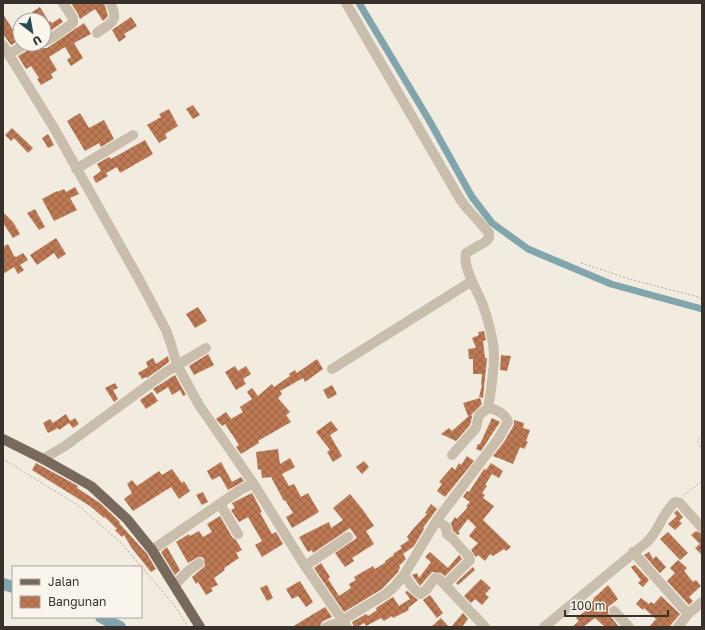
<svg xmlns="http://www.w3.org/2000/svg" width="705" height="630" viewBox="0 0 705 630" font-family="'Golos Text',sans-serif">
	<defs>
		<pattern id="building-cross-hatch" width="8" height="8" patternUnits="userSpaceOnUse"><rect width="8" height="8" fill="#bc7953"/><path d="M0 0l8 8M0 8l8-8" fill="none" stroke="#9a6445"/></pattern>
	</defs>
	<rect width="100%" height="100%" fill="#f1ebe0"/>
	<g fill="none" stroke-linecap="round" stroke-linejoin="round">
		<!-- canal -->
		<path stroke="#81a5ac" stroke-width="7" d="M359,3L429,120L472,197L492,223L528,249L611,284L702,309"/>
		<!-- river -->
		<path stroke="#81a5ac" stroke-width="12" d="M3,584L13,587
			M101,617L120,627"/>
	</g>
	<!-- building -->
	<path fill="url(#building-cross-hatch)" d="M71,3H104L108,16L103,21L95,9L80,19L78,14Z
		M40,7L49,22L50,21L52,23L60,18L63,22L44,35V20H37L32,12Z
		M3,14L13,30L20,26V40L11,45L3,34Z
		M131,17L137,26L124,34L126,37L119,42L112,30Z
		M84,23L91,34L74,43L83,58L71,66L67,60L71,57L65,47L49,57L57,70L51,74L53,78L41,85L37,79L39,78L31,66L26,69L18,56L30,49L32,44H38L40,47L44,48H47Z
		M193,105L200,115L193,119L186,109Z
		M169,109L178,126L165,134L167,138L159,143L147,125L161,117L159,114Z
		M80,113L89,128L104,120L114,139L101,147L99,143L85,151L67,121Z
		M12,128L33,148L28,153L14,138L11,141L5,135Z
		M48,134L54,145L48,148L42,138Z
		M145,140L153,154L120,173L117,167L106,173L108,176L96,183L93,177L101,171L97,164L109,157L111,159Z
		M75,187L79,194L70,198L77,210L54,221L42,199L57,191V192L64,189L66,192Z
		M35,209L45,227L39,230L27,213Z
		M3,212L13,222L20,234L13,238L3,223Z
		M56,238L66,254L58,259L54,253L37,265L30,255Z
		M8,244L14,256L16,257L23,253L28,260L20,265L24,270L18,274L14,267L3,274V247Z
		M198,307L207,321L195,328L186,314Z
		M484,331L486,340L483,341L485,358H487L483,398L479,397L482,385H481L482,374H473V359H469L468,349L476,348L472,338L479,335L478,332Z
		M208,354L214,365L194,375L189,366Z
		M501,355L511,356L507,371L500,370Z
		M168,356L169,362L147,378L146,377L142,379L138,373L148,367L146,362L153,358L156,364Z
		M317,359L323,369L305,382L303,378L280,391L282,394L278,398L290,412L286,415L291,422L258,441L259,443L241,454L236,447L239,445L225,424L222,426L216,419L226,412L231,419L243,412L240,407L252,399L247,392L252,388L258,396L272,384L274,387L290,376L289,374L295,370L297,373Z
		M235,366L238,371L246,366L251,374L243,379L246,384L236,390L225,372Z
		M175,375L186,395L183,396L180,390L172,395L168,387L157,394L153,389Z
		M115,383L118,388L113,390L118,399L114,402L105,388Z
		M332,385L337,394L328,399L323,390Z
		M152,392L158,401L146,409L140,400Z
		M480,398L482,404L471,415L472,417L470,425L456,441L441,434L449,428L452,431L470,415L468,416L463,403Z
		M66,414L70,421L75,418L79,424L73,428L69,423L59,430L58,428L48,433L43,423L50,419L53,423Z
		M492,418L500,422L481,451L476,449L478,444H480Z
		M514,420L524,423L523,428L530,430L526,441L528,442L524,449L520,447L513,464L493,456L504,442L514,425Z
		M331,421L338,430L330,435L342,456L333,462L327,452L330,450L316,432Z
		M278,449L280,464L290,458L295,467L282,474L289,486L294,484L301,497L308,493L319,512L292,528L286,517L293,513L285,500L284,501L271,477L262,478L261,469L258,470L256,452Z
		M467,456L474,461L445,497L437,491L442,484L439,482L452,467L455,470L459,463L461,465Z
		M364,461L369,467L362,474L356,467Z
		M221,462L232,482L241,477L244,481L228,490L220,476L212,480L207,471Z
		M36,463L78,486L77,488L100,503L120,522L119,523L147,554L156,569L151,572L131,547L124,535L122,537L115,530L117,529L105,517L104,518L90,506L32,470Z
		M491,463L503,471L499,478L492,474L485,485L487,486L482,493L485,495L483,498L494,506L483,520L511,547L506,551L504,549L493,556L490,554L485,561L478,555L476,557L471,550L478,543L469,536L476,527L468,519L458,532L460,533L458,535L453,531L451,523L455,517L457,519L468,507L466,506L470,502L463,497L467,491L469,492L484,469L486,470Z
		M172,469L182,483L184,481L190,491L179,499L171,487L133,511L124,499L132,493L127,484L132,480L137,486L159,471L162,475Z
		M203,492L208,502L202,505L196,495Z
		M252,493L262,512L260,513L272,534L276,532L283,544L262,557L255,545L262,541L248,517L239,522L231,510L235,508L232,503Z
		M350,494L363,510L374,526L366,531L374,544L352,558L354,561L345,567L335,553L357,538L350,528L313,553L312,550L308,552L299,537L329,522L331,528L343,520L333,508Z
		M431,504L437,509L423,528L424,529L414,546L403,554L406,559L399,566L400,568L398,570L399,571L382,589L344,612L314,568L321,563L330,577L328,579L339,596L351,588L349,584L356,580L354,577L373,566L375,569L386,562L385,561L394,555L393,554L402,548L400,546L409,540L407,537L413,529L427,514L425,513Z
		M677,510L683,517L679,521L682,523L675,530L668,524L677,516L674,513Z
		M220,516L232,537L236,540L242,550L236,553L239,558L224,568L225,570L214,578L218,585L211,588L213,591L206,595L198,582L196,584L192,577L205,566L204,559L202,557H198L188,563L176,542L189,534L190,536L199,531L203,537L212,532L207,524Z
		M696,531L702,534V555L695,548L700,544L691,535Z
		M668,532L688,553L680,560L660,539Z
		M167,547L180,570L175,575L161,552Z
		M430,552L448,568L459,555L462,559L445,576L441,573L432,572L420,586L412,575L417,573L419,578L431,562L425,557Z
		M649,552L653,559L656,556L666,567L660,573L644,555Z
		M678,560L687,568L684,571L693,582L696,580L701,586L689,597L693,601L689,605L667,581L675,573L670,568Z
		M635,565L649,580L643,587L638,583L641,580L631,567Z
		M473,567L475,570L458,585L456,583Z
		M481,579L491,588L485,594L489,597L482,605L475,599L471,603L464,596Z
		M300,581L313,602L306,607L298,596L292,599L286,589Z
		M267,585L273,598L267,601L260,588Z
		M608,585L618,599L608,607V613L619,627H605L595,618L583,627H572L579,621L576,618L588,609L586,607L594,600L593,599Z
		M407,591L418,600L408,608L409,610L393,618L392,616L384,621L381,618L366,626L364,623L357,627H354L352,622L366,614L368,616L377,610L376,608L393,597L399,606L410,599L405,592Z
		M430,595L443,613L437,618L423,600Z
		M661,596L680,614L669,627H649L656,619L644,608L643,610L636,604L641,598L649,604L651,602L654,604Z
		M325,607L332,617L323,621L321,623L320,627H292Z
		M463,613L468,619L462,627H451Z
		M441,618L449,627H431Z"/>
	<g fill="none" stroke-linecap="round" stroke-linejoin="round">
		<!-- path -->
		<path stroke="#b4a797" stroke-width="1" stroke-dasharray="2 2" stroke-linecap="butt" d="M581,263L633,280L702,298
			M702,436L697,441L702,448
			M3,459L79,506L122,544L175,606L188,627
			M684,495L702,481"/>
		<!-- minor -->
		<path stroke="#c9bdac" stroke-width="10" d="M97,33C111,22 120,22 110,3
			M44,42L53,37L73,23V18L63,3
			M3,45L54,128L140,281L166,330L171,344L177,365L199,405L253,483L305,566L347,627
			M9,54L26,44
			M76,169L133,135
			M332,369L472,281
			M452,455L476,428L479,415L488,408
			M43,459L65,446L166,372L206,348
			M220,504L238,534
			M152,550L240,490L253,483
			M633,552L688,614
			M305,566L348,537
			M404,575L413,588L420,594L426,590L435,578L439,579L445,585L470,560L469,557L452,538L447,534L446,527L437,520
			M175,585L187,572L199,563
			M445,585L485,627
			M614,611L629,627
			M326,627L343,620L386,594L394,587L404,575L437,520L498,439L508,422C506,414 496,409 488,408C491,391 496,360 493,344C491,331 487,317 483,305C478,292 462,266 466,253L485,242L489,238V233L465,206L460,199L346,3
			M544,627L647,542C659,531 662,513 675,502L680,503L702,528
			M678,627L688,614L702,602"/>
		<!-- major -->
		<path stroke="#78695d" stroke-width="10" d="M3,439L43,459L91,486L127,519L152,550L200,627"/>
	</g>
	<!-- border -->
	<rect width="705" height="630" fill="none" stroke="#37302b" stroke-width="8"/>
	<!-- legend -->
	<rect x="12" y="566" width="130" height="52" fill="#f9f5ec" stroke="#aba69f"/>
	<rect x="20" y="579" width="20" height="6" fill="#78695d" stroke="#aba69f"/>
	<text x="48" y="586" font-size="12" fill="#37302b">Jalan</text>
	<rect x="20" y="596" width="20" height="12" fill="url(#building-cross-hatch)" stroke="#aba69f"/>
	<text x="48" y="606" font-size="12" fill="#37302b">Bangunan</text>
	<!-- north arrow -->
	<g transform="translate(32 32) rotate(149)"><circle r="19" fill="#f9f5ec" stroke="#aba69f"/>
	<path d="M0-3L7 15L0 10L-7 15Z" fill="#234c56"/>
	<text y="-6" font-size="11" font-weight="bold" text-anchor="middle" fill="#37302b">U</text>
	</g>
	<!-- scale -->
	<path d="M565 610v6h103v-6" fill="none" stroke="#37302b" stroke-width="2"/>
	<text x="571" y="610" font-size="12" fill="#37302b" stroke="#f9f5ec" stroke-width="3" paint-order="stroke">100 m</text>
</svg>
